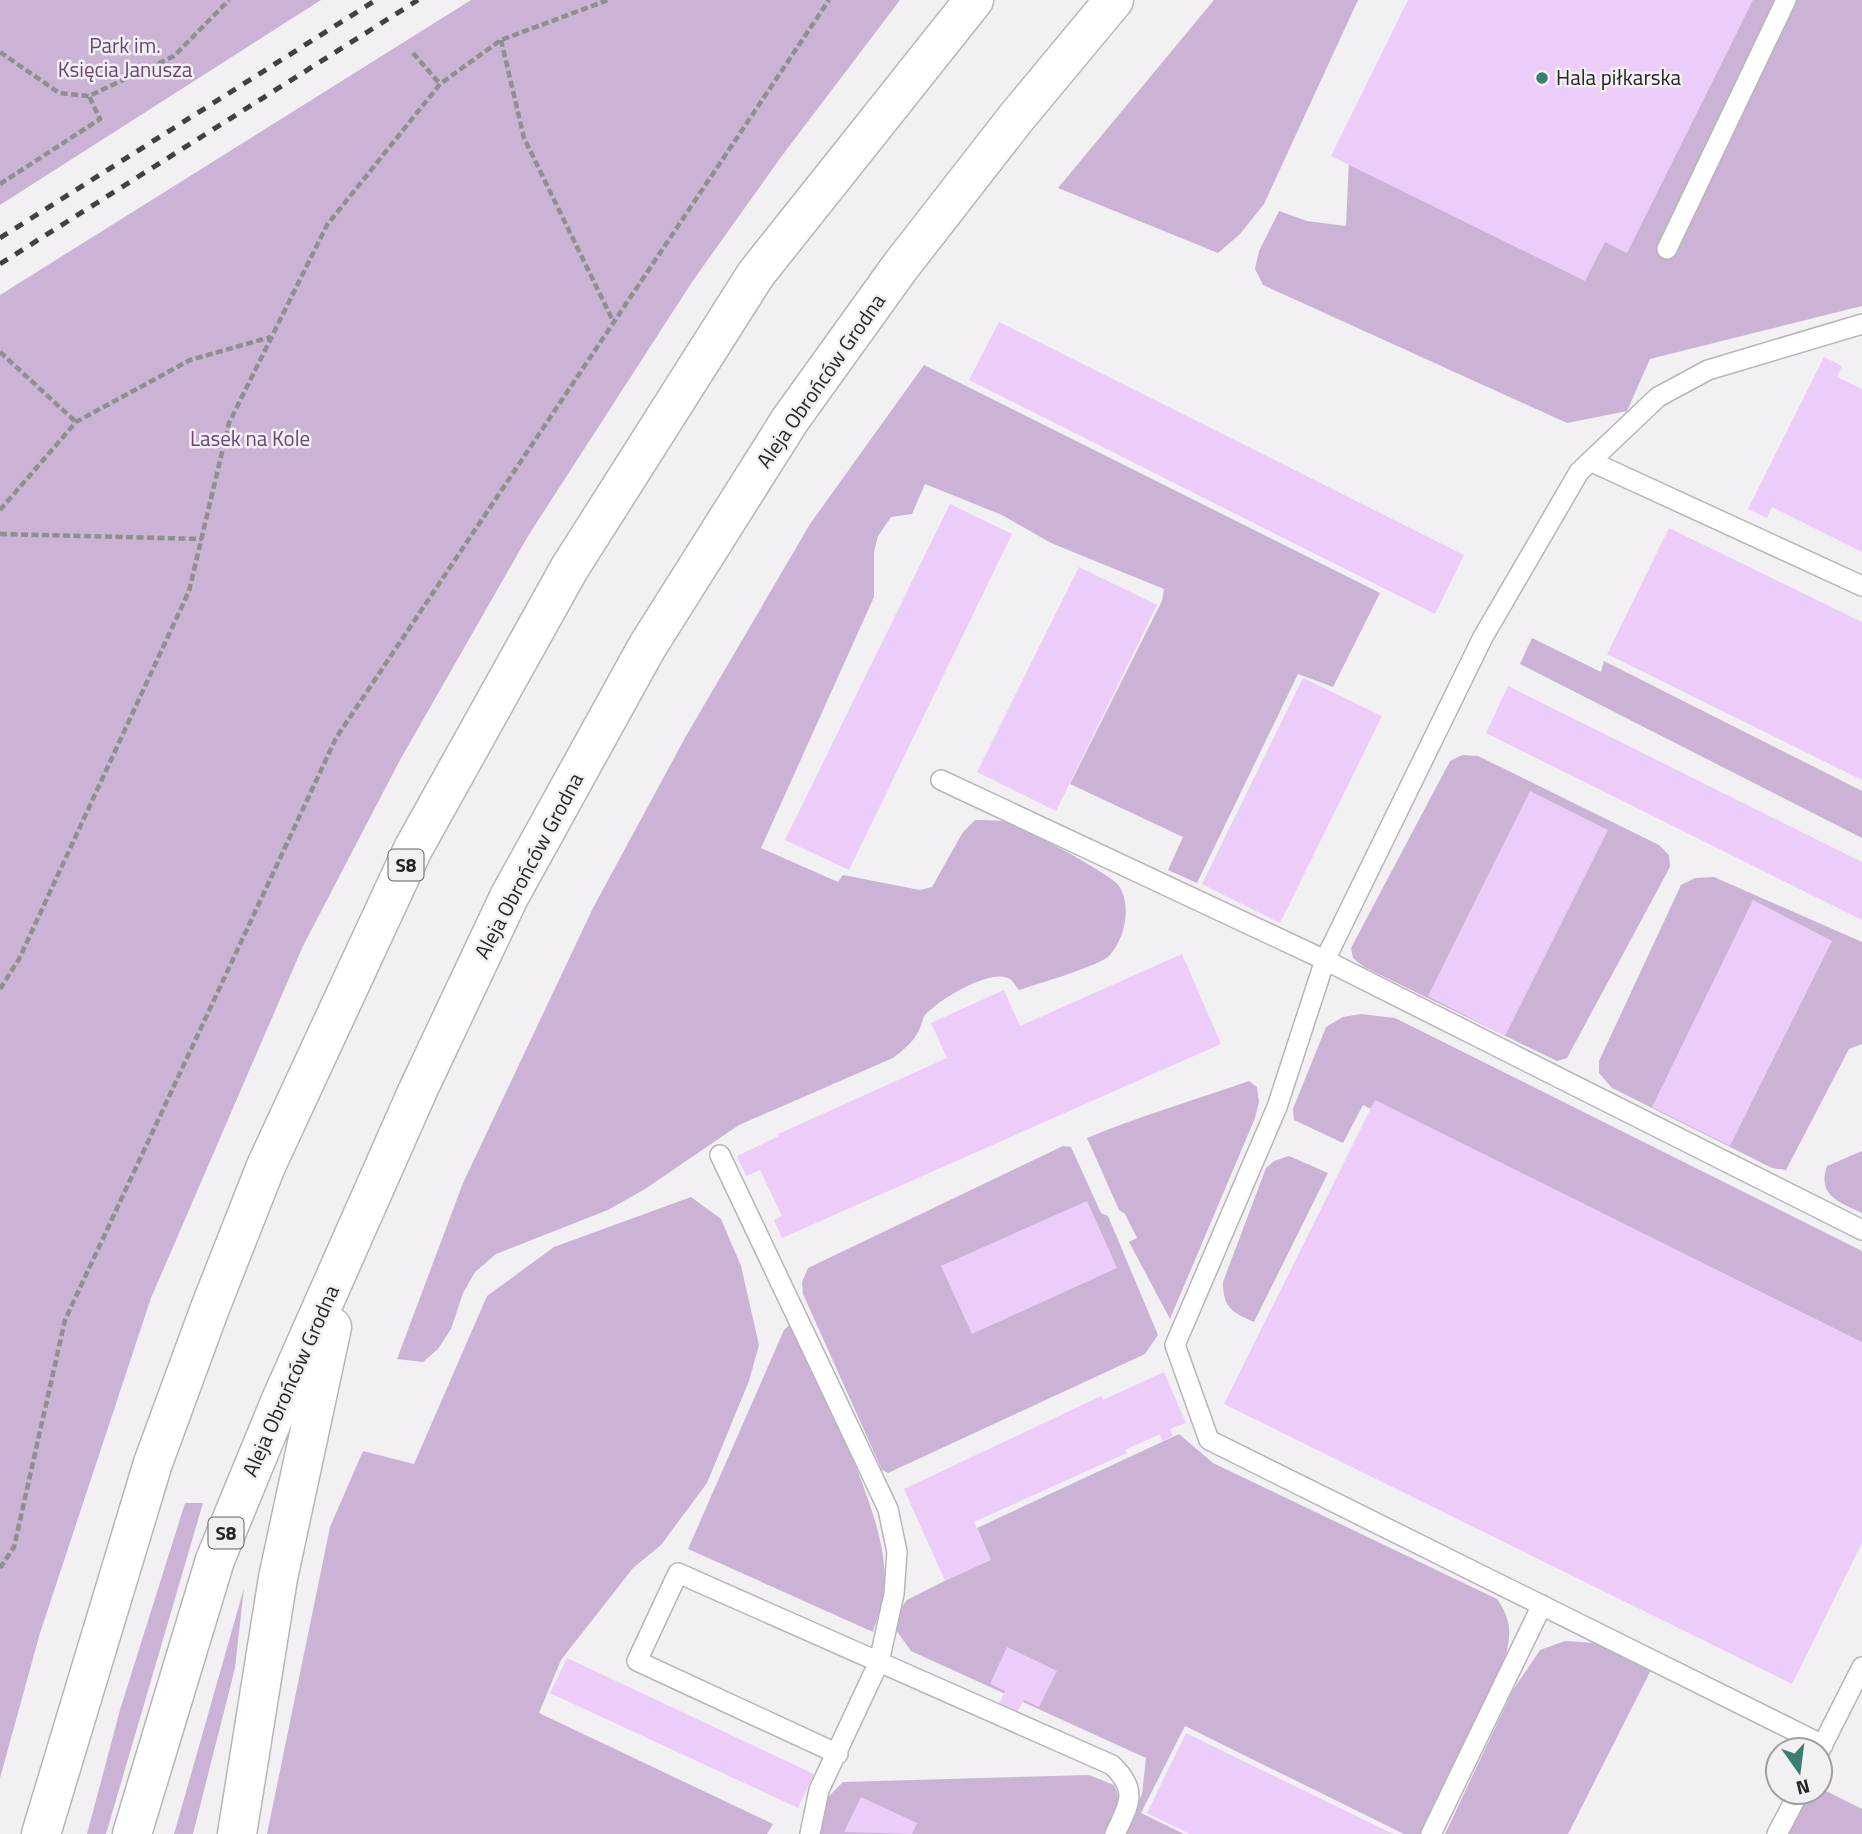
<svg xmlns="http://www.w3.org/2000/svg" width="1862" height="1834" viewBox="0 0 1862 1834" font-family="'Titillium Web',sans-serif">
	<rect width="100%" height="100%" fill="#f2f0f3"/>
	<!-- green -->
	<path fill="#cbb3d6" d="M0,0H321L0,205Z
		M471,0H900L781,157L692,282L528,536L400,760L303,946L151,1298L40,1633L0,1778V295Z
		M1214,0H1358L1264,204L1240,234L1218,253L1058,188Z
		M1425,0H1862V306L1650,359L1627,411L1567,423L1263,285L1255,269L1259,251L1279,211L1307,221L1346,226L1349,160Z
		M924,365L1380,593L1333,687L1298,674L1197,883L1168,870L1183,837L1070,784L1162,601L1164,589L1051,543L1002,515L925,484L912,514L891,517L878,536L874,552V597L761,848L838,882L843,875L920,890L932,887L963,832L975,820C984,820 994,820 1002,821C1019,825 1111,874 1119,886C1132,906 1125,939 1109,956C1099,966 1037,984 1019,990C1016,987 1013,980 1008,978C989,969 938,1000 925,1015C922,1019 922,1025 919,1030C914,1042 903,1050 893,1058L739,1125L645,1189L608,1210L496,1254L475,1272L463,1293L451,1329L438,1349L423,1362L397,1359L463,1183L593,908L686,736L810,524Z
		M1532,638L1601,672L1604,661L1862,791V838L1520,664Z
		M1462,755L1478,756L1659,845L1669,855L1670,867L1567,1058L1557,1061L1364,967L1353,958L1351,948L1450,761Z
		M1714,877L1862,942V1044L1849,1049L1786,1170L1772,1168L1612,1088L1599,1073V1061L1681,885L1695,878Z
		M1361,1014L1395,1018L1862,1251V1351L1363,1105L1343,1143L1294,1120L1293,1109L1326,1027L1343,1017Z
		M1249,1081L1257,1087L1259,1102L1255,1118L1170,1319L1129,1242L1137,1238L1125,1214L1119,1210L1087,1138C1140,1116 1195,1100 1249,1081Z
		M1063,1146L1071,1147L1101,1213L1108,1216L1158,1335L1145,1354L888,1473L882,1470L803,1294L802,1282L808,1268Z
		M1862,1151V1213C1838,1202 1817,1195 1827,1166Z
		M1289,1156L1328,1173L1254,1322C1232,1312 1223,1308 1223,1282L1266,1168L1274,1161Z
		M691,1197L721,1219L741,1266L759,1345L749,1381L707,1483L661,1545L633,1568L561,1660L539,1713L773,1824L767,1834H267L330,1527L363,1451L414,1464L487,1296L554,1247Z
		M790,1324C819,1388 893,1522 884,1590C883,1604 877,1618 873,1632L688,1549L784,1330Z
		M1179,1434L1213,1463L1497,1599C1511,1619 1512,1634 1505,1657L1422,1834H1404L1185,1726L1141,1813L1184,1834H1125L1142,1794L1146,1758L911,1651L896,1630L898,1612L907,1600L990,1558L977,1528Z
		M185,1503H203L106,1834H87L120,1710Z
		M244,1588L235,1668L193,1834H174Z
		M1565,1641L1596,1643L1653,1666L1568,1834H1445L1513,1690L1540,1650Z
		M1089,1775L1114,1785L1121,1802L1107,1834H820L826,1799L843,1782Z
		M1820,1788L1862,1809V1834H1789L1809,1792H1820Z"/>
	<!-- building -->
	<path fill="#eccdfa" d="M1408,0H1753L1627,253L1605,242L1585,281L1331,156Z
		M999,322L1464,555L1435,614L969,380Z
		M1824,357L1842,366L1837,377L1862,389V552L1772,507L1767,518L1748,509Z
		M950,504L1012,534L849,870L785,840Z
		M1669,528L1862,622V780L1607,654Z
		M1079,567L1157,605L1056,811L977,772Z
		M1303,678L1382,716L1280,923L1202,884Z
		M1508,686L1862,862V920L1486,733Z
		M1530,791L1608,830L1505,1036L1428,996Z
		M1753,900L1832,941L1730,1146L1652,1107Z
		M1182,954L1221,1044L782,1238L774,1220L782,1216L760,1170L746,1176L737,1156L779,1136L778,1134L947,1058L931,1023L1004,990L1020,1026Z
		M1375,1100L1862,1342V1543L1792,1684L1224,1404Z
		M1087,1201L1117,1268L972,1334L941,1266Z
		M1164,1372L1186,1423L1170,1429L1173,1436L1162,1441L1160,1434L1125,1450L1127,1453L974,1522L991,1560L945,1581L904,1489L1101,1396L1103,1400Z
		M1007,1647L1057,1671L1039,1707L1024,1700L1015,1716L997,1708L1005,1691L990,1684Z
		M567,1658L814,1774L798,1808L550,1693Z
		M1186,1733L1393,1834H1190L1147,1813Z
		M861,1797L917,1823L912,1834L844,1832Z"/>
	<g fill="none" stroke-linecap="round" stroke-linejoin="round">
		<defs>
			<path id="lane" d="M1667,249L1786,0
				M1590,461L1862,586
				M941,780L1325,960L1862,1230
				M720,1155L888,1509L897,1552L894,1594L879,1662L819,1790L810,1834
				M1823,1745L1209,1440L1175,1345L1277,1107L1325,960L1483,637L1579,472L1658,397L1708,370L1862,324
				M1820,1750L1862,1667
				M838,1754L637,1661L678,1573L1112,1765C1139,1791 1129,1804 1115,1834
				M1431,1834L1542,1605
				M1777,1834L1799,1792"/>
			<path id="highway" d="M41,1834L153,1463L210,1308L266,1166L413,849L569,569L756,274L974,0
				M132,1834L215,1560L280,1402L418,1090L509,897L647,647L790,420L900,267L1016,118L1114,0
				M237,1834L278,1578L332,1327"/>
		</defs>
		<!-- lane casing -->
		<use href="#lane" stroke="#b7b5b8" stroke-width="22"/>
		<!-- highway casing -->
		<use href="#highway" stroke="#b7b5b8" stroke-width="41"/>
		<!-- path -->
		<path stroke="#908e91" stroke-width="4.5" stroke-dasharray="7 3.5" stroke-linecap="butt" d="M501,40L524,138L614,323
			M0,52L59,93L89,96L174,56L229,0
			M413,53L440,84
			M0,184L100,119L89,96
			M0,352L76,422
			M0,510L76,422L190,360L271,337
			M0,534L202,539
			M0,989L19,959L189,591L229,423L327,225L440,84L501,40L608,0
			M0,1568L14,1547L65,1320L336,738L829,0"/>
		<!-- lane -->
		<use href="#lane" stroke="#fff" stroke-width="19"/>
		<!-- highway -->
		<use href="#highway" stroke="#fff" stroke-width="38"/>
		<!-- rail -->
		<path stroke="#424142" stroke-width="5" stroke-dasharray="9 9" stroke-linecap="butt" d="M0,238L376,0
			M0,264L418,0"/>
	</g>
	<!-- markers -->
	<circle fill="#3a7e71" stroke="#f2f0f3" stroke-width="2.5" cx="1542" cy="78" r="7"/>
	<g text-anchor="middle" stroke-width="5" stroke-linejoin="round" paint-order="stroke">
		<!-- shield labels -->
		<g fill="#f2f0f3" stroke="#646364" stroke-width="2">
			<rect x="388.5" y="849.5" width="35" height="31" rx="5"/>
			<rect x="208.5" y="1517.5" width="35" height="31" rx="5"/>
		</g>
		<g font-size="19" font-weight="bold" fill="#272627">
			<text x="406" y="872">S8</text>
			<text x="226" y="1540">S8</text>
		</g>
		<!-- park labels -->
		<g font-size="21" fill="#6c447c" stroke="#f2f0f3">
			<text x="125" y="53">Park im.<tspan x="125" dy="24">Księcia Janusza</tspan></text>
			<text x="250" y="446">Lasek na Kole</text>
		</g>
		<!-- poi labels -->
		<g font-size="21" fill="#272627" stroke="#f2f0f3" text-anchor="start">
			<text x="1556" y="85">Hala piłkarska</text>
		</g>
		<!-- street labels -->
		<g font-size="21" fill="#272627" stroke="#f2f0f3">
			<text transform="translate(821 381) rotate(-55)" y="7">Aleja Obrońców Grodna</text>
			<text transform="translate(529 866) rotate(-62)" y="7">Aleja Obrońców Grodna</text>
			<text transform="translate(291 1381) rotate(-66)" y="7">Aleja Obrońców Grodna</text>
		</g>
	</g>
	<!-- north arrow -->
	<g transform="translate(1799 1771) rotate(166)"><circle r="33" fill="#f2f0f3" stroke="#a19fa1" stroke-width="2"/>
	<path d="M0-5L12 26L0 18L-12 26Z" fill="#3a7e71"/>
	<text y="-10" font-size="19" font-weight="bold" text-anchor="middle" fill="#272627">N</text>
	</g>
</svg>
